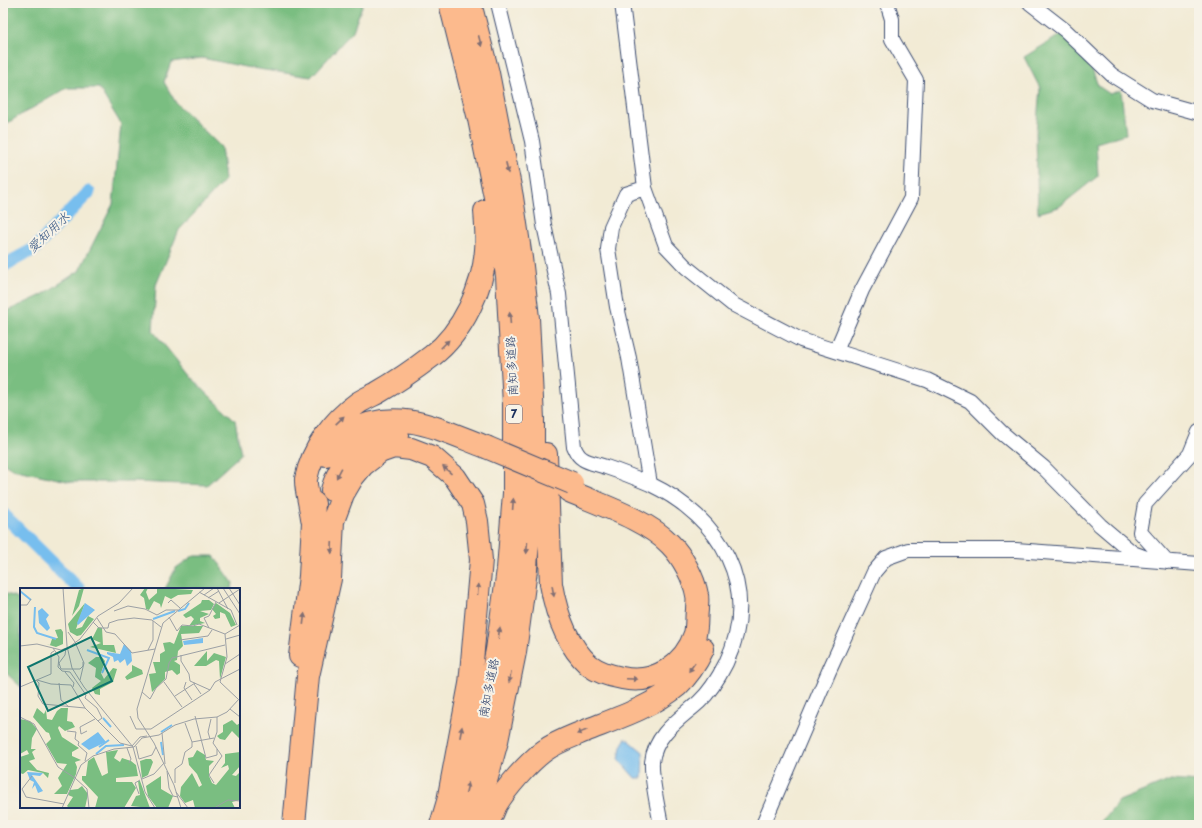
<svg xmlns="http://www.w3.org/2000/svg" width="1202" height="828" viewBox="0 0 1202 828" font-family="'Playpen Sans','Klee One',sans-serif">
	<rect width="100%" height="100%" fill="#f7f3e8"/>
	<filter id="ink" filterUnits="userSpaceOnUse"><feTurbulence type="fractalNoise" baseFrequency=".025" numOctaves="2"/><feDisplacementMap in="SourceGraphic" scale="8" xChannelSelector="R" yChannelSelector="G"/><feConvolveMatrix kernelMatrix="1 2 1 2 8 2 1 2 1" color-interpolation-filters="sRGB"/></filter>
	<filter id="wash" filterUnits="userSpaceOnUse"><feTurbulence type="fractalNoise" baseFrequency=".012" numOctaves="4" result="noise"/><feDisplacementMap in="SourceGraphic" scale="16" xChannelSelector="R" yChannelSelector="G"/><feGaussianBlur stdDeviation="0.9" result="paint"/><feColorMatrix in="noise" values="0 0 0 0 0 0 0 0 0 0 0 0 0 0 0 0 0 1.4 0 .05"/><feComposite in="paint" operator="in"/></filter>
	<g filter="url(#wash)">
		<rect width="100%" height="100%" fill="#f2ebd5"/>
		<!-- forest -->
		<path fill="#7abe81" stroke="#4a7670" d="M3,3H363L353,31L311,77L245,67L202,58L171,62L164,82L176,103L221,147L225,180L179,230L156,285L153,331L190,377L235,420L241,454L207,485L134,482H72L12,469L3,463V313L42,295L79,271L113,204L121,124L99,88H67L17,117L3,126Z
			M1062,34L1090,63L1098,86L1110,94L1121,90L1126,134L1096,143L1098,176L1059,207L1038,213L1036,133L1040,88L1024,57Z
			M193,556H214L233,583L232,589H165L176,568Z
			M3,593L16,597L21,602V687L3,670Z
			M1171,780L1199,782V825H1100L1119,801Z"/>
		<!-- water -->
		<path fill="#77beee" stroke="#4976a6" d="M626,738L643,752L642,778H635L619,760L621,746Z"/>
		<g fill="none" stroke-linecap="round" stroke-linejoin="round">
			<!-- canal -->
			<path stroke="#77beee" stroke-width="13" d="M3,266L34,249L89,192
				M3,514L79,589"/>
		</g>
	</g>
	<g filter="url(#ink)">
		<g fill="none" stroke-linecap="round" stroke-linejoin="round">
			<defs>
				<path id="street" d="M498,3L532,141L544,225L559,294L574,447C576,452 578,456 583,459C589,463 598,464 606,467C621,472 636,478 650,484C721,518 762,587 726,663C719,677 711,691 699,702C680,719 655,734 652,762C651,779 658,808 661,825
					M622,3L645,188L666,246L686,267L732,304L801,340L927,380L970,401L1002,433L1044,468L1100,525L1133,553L1152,560
					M1030,3L1066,31L1112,75L1152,100L1199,113
					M645,188L626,194L611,227L608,249L617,307L629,358L650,484
					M836,351L862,290L911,198L916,80L892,39V19L887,3
					M1167,562L1140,532L1145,504L1190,454L1199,432
					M763,825L829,671L874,572L886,558L908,550H1016L1199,564"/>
				<path id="highway" d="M450,3L479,119L495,197L507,276L514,405V493L508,569L497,650L481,731L464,800L456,825
					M470,3L488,73L512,197L521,258L528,318L533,419V452L526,570L515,652L497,741L474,825
					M546,454L551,584C556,613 566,644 589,665C598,672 611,676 622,678C654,685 685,665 695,634C697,626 696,617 697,610C697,605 698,599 697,595C694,578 682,556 670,544C647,520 601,505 569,491
					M326,455C332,444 340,438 350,432C396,405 441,430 486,447
					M332,490C337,472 346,458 361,446C364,444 367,440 371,439C379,435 389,434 398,435
					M312,518C311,509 305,487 306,479C312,449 333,421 358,403C364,399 371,396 377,393C396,382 415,369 432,356C463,332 483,288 486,250C487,238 486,223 485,211
					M300,656L310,576L314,503
					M294,825L308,676L330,579L333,521L343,494L353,477L363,465L380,452L394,447L411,449L432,457L455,477L473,504L477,521L481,560L470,684L448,801L441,825
					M488,825C490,819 493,812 496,805C506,788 528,763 544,751C556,742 571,737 585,731C615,719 652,707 677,686C688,676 697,662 703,649"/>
			</defs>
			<!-- street casing -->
			<use href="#street" stroke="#3b4b70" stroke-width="16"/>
			<!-- highway casing -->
			<use href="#highway" stroke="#3b4b70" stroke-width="24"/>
			<!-- street -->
			<use href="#street" stroke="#fff" stroke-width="14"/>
			<!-- highway -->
			<use href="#highway" stroke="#fcba8d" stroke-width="22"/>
			<defs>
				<path id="highway-bridge" d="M486,447L572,483"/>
			</defs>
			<!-- highway-bridge casing -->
			<use href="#highway-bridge" stroke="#3b4b70" stroke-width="24" stroke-linecap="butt"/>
			<!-- highway-bridge -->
			<use href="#highway-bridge" stroke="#fcba8d" stroke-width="22"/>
		</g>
		<!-- one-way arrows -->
		<defs><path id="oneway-solid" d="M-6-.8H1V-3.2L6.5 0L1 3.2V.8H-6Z"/></defs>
		<g fill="#806e73">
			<use href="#oneway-solid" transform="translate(480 41) rotate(75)"/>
			<use href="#oneway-solid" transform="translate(507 168) rotate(79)"/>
			<use href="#oneway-solid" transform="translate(510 318) rotate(-94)"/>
			<use href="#oneway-solid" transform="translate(445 344) rotate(-45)"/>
			<use href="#oneway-solid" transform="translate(340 420) rotate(-44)"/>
			<use href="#oneway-solid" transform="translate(447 470) rotate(-139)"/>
			<use href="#oneway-solid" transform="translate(339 473) rotate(118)"/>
			<use href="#oneway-solid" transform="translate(513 504) rotate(-86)"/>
			<use href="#oneway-solid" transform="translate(332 548) rotate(93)"/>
			<use href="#oneway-solid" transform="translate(527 548) rotate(94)"/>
			<use href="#oneway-solid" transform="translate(478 589) rotate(-85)"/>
			<use href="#oneway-solid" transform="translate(553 591) rotate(80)"/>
			<use href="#oneway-solid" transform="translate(304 619) rotate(-83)"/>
			<use href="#oneway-solid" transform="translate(499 633) rotate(-82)"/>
			<use href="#oneway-solid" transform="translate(692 667) rotate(125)"/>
			<use href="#oneway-solid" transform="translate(510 677) rotate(101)"/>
			<use href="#oneway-solid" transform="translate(632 679) rotate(2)"/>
			<use href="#oneway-solid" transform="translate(461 732) rotate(-79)"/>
			<use href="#oneway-solid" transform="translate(582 732) rotate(158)"/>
			<use href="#oneway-solid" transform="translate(467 788) rotate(-76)"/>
		</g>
	</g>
	<g text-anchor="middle" stroke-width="4" stroke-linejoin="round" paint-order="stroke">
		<!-- shield labels -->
		<rect fill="#f7f3e8" stroke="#5d6a87" stroke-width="1" x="506" y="405" width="16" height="18" rx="3"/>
		<g font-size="11" font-weight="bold" fill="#1b2f5e">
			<text x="514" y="418">7</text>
		</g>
		<!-- street labels -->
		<g font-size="12" fill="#1b2f5e" stroke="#f7f3e8">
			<text transform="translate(512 366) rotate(-93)" y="4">南知多道路</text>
			<text transform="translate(489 688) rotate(-79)" y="4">南知多道路</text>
		</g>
		<!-- water labels -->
		<g font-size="13" font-style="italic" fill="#325382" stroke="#f7f3e8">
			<text transform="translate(48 232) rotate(-43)" y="5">愛知用水</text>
		</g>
	</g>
	<!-- overview -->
	<g transform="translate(20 588)">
		<rect width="220" height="220" fill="#f2ebd5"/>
		<path d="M64,0L59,18L52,28L59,2ZM125,0H128L126,4L129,12L137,5V0L173,2L171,6L158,7L151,11L145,8L141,20L140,16L134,13L129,22L126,21L124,10L120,7ZM182,12H189L194,16L191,22L180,23L189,26L180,30V33L185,35L169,38L174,31L171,28L166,30L163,27L181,15ZM65,15L56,41L62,39L68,28L74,31L61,47L57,48L50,44L48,36ZM196,15L210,25L216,37L211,39L205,26L200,24V30L195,31L193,28L196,26L192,21ZM161,38H183L179,45L161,46L163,58L158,63L157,72L154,73L160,77V85L157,87L152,82L145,84V91L132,104L129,86L136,85L133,74H140V66L145,63L143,55L150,54L154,56ZM78,39L82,40L83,57H94L96,65L70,59L81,55L72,51ZM41,41L43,44V56L36,59L26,56L30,57L32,51L38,50L35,42ZM187,63V73L194,65L206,69L200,91L199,73L196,72L186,78H174ZM76,69H82L85,73L81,85L84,91L93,80L97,81L93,94L80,101V107L75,106L72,100L81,93L75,89L76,80L68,75ZM112,77L122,82L123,86L107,92L105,89L112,83ZM17,120L24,126L26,122L27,131L32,132L37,123L41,120H48L47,133L52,134L55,139L45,143L39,138L38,140L42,149L59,160L52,164V168L61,172L55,174L57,179L56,186L47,206H34L42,198L38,190L47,176L37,175L26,156L31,151L29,145L26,144L13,129ZM0,131L10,133L17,141L12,150L11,161H16L12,164L15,171L9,173L17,182L29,185L28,190L23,185L8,182L3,186L0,185V169L9,166L7,162L0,166ZM212,132L217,137L220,135L219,150L212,143L205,152L200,151L197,148L203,144V137ZM98,162L94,170L100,174L102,170L111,173L116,177L118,188L96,190V194H112L116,200L104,220H75L78,209L62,192V188H66L68,173L74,169L82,188L88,185L86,164ZM177,162L185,167L186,172L194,173L189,178V188L192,195L196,197L209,181L208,177L201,180L205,175V166L220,164V178L212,187L216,188L220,184V212L212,214L215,220H175L173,212L165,215L160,208L161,199L172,185L179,199L182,197L177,186L169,177L168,170L173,169ZM126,171H131L133,174L128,187L122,190L120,173ZM141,188V201L153,208L148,220H137L128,208L126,198ZM118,193H120L130,220L111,218L116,208L120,207ZM62,198L68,206L65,220H49L47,218L53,209L48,207L50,202L58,201Z" fill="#7abe81"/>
		<path d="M65,15L75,22L58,37L57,35ZM22,20L29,27L26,31L30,40L27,43L19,35L18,23ZM183,50V55L164,57L163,53ZM104,56L111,63L112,73L107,78L105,71L100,75L98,72L94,74L93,69L87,66V64L100,66ZM78,144L86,154L69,162L61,156ZM7,184L23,185L20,188L12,187L23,203L18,205L15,197L12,201L14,194L10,192Z" fill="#77beee"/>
		<path fill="none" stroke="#77beee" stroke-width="2" d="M0,3L11,12M15,19L14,39L17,45L36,51M158,23L165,21L169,15M133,31L155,23M67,62L89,70L82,85M83,130L91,139M141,144L152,137M141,154L143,167M79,159L89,152M76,166L86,158L104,157"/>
		<path fill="none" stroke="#9ca0a5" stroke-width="1" d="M43,0L47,58L52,80L64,99L113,159L125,204L135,220M197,0L208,21M203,0L220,26M209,0L220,17M179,4L211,22L217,37M184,7L194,0M188,10L199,3M148,15L151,12L160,20M199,15L220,1M0,17H7L11,11M94,23L108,18L125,21L137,27L146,22H158M149,29L157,43L162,37L173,38L179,36L205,46L220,37M77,30L86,44L95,46L112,65L135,61M73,34L79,40H88L89,35L98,32L114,30L132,32L141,39M189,40L184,30L189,28L196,14M48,44L55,54M206,51L220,47M160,52L188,48L192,42M55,54L64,75L60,92M0,58L17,56L41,62L49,59L60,51L78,28L99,15L113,0M33,60L39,69L38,79L42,83L50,84L66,107L65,110L77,120L82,130L78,133M46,60L45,67L39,75L41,81H60L63,78V74M128,62L133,52V33M161,67V73L169,86L170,93L190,102M205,76L220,66M45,84L54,95L53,99M16,92L19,95L18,108L23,116L65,120M17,92L31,96L51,97L65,120L100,155L112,158L120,149L127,148M144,94L162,119M166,94L164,100L172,112M200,94L207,69L205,46M200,94L218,111M39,95L41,112L49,119M174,96L181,106M0,99L31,86V65L34,63M122,104L130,111L136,100L146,91L149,75L152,70L205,57M155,108L175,95M210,121L220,129M110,128L116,141H131L190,102L195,94L220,81M175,128L186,170L197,167V161M0,129L14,136L38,179L55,190M165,135L172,154L194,150M47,143L56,144L55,151L59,154L58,157L67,165L65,173M67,143L61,146L60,139L75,131M142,145L145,176M190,151L188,144L191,131M116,158L119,171L132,167L136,159M107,160L111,171L109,175M147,183L149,200L153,208L158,209M12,188L2,201L6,209L44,216M55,190L67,201L69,220M122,191L134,186L144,175M155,195V181L162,176L165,164L172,159V154M194,195L189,187L202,168L193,155L197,144V129M156,204L168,220M119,206L115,195L120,192M42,220L61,177L73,168L94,161L114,159L122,150L139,147L155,137L174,131L197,129L207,124L220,110M161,220L154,197L134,155L118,130L117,121L143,35L185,0M194,220L208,212L220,213"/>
		<path fill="#0f766e" fill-opacity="0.15" stroke="#0f766e" stroke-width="2" d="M71,49L92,93L28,123L8,79Z"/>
		<rect width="220" height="220" fill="none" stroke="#1b2f5e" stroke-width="2"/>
	</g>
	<!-- margin -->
	<rect width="1202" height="828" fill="none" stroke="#f7f3e8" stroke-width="16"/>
</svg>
